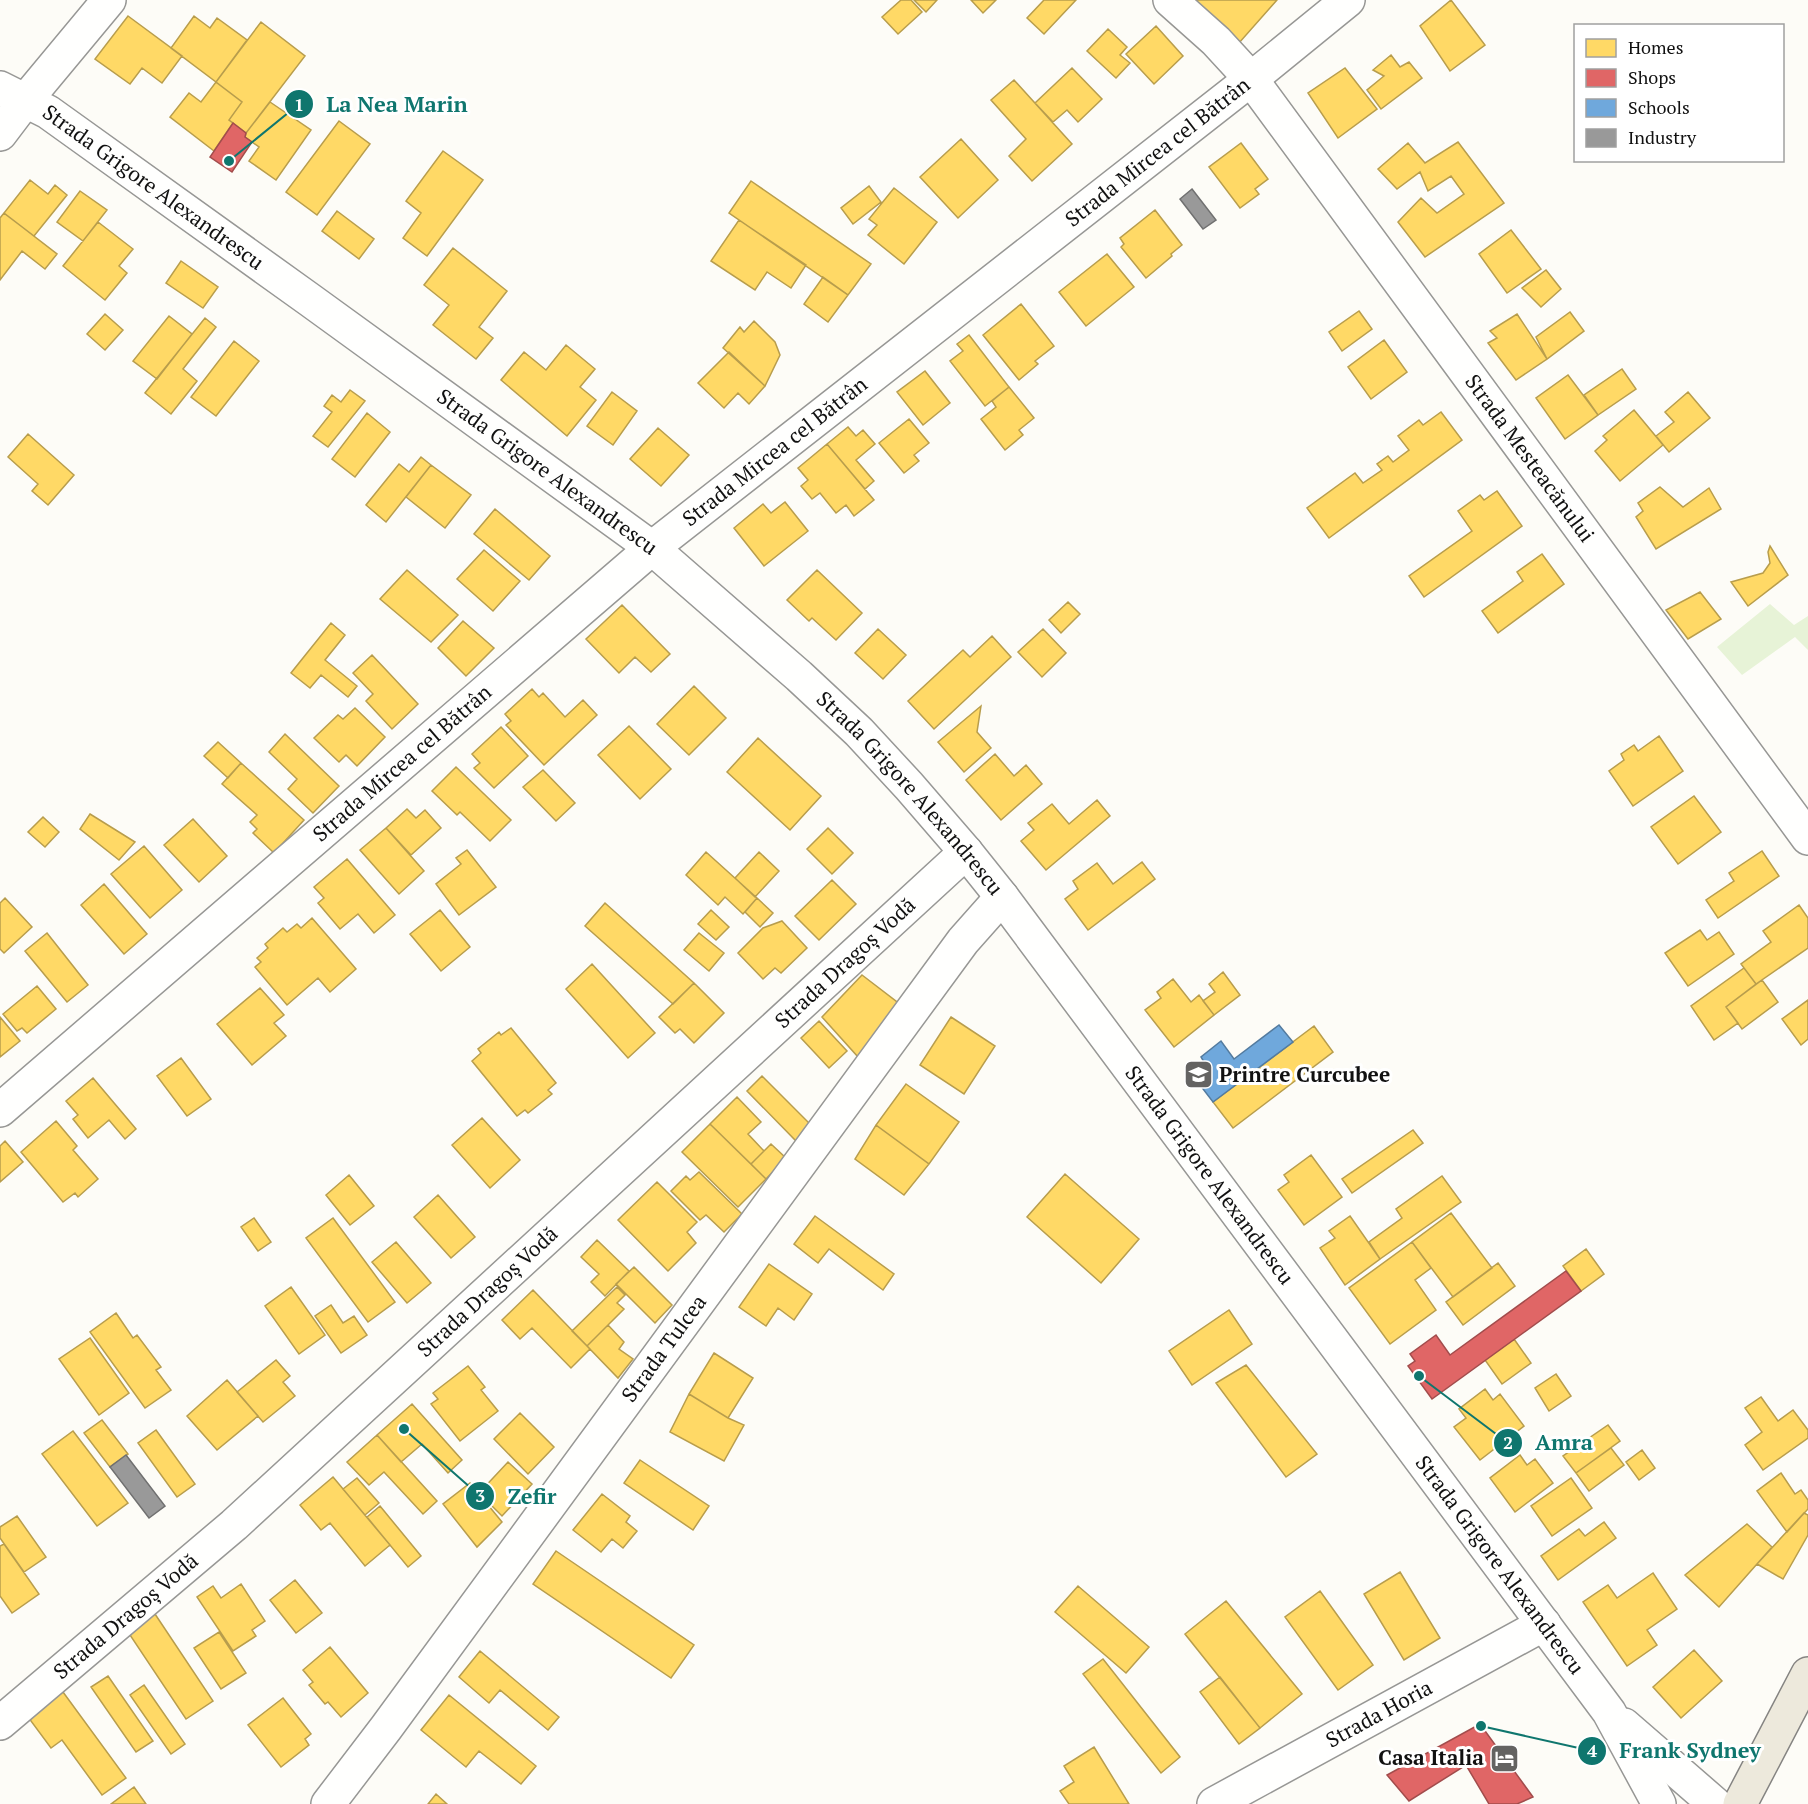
<svg xmlns="http://www.w3.org/2000/svg" width="1808" height="1804" viewBox="0 0 1808 1804" font-family="'PT Serif',serif">
	<rect width="100%" height="100%" fill="#fdfcf7"/>
	<!-- green -->
	<path fill="#e7f3d7" d="M1770,604L1794,625L1808,616V650L1795,637L1742,675L1717,647Z"/>
	<!-- homes -->
	<path fill="#ffd966" stroke="#b89d4c" stroke-width="1.5" d="M901,0H911L922,12L898,34L882,17Z
		M914,0H937L926,12Z
		M971,0H996L983,13Z
		M1044,0H1076L1044,34L1027,18Z
		M1198,0H1277L1239,43L1196,2Z
		M1451,0L1485,45L1450,71L1420,26Z
		M128,16L182,56L162,83L142,68L130,84L95,59Z
		M194,16L210,28L217,18L247,40L216,82L171,48Z
		M261,22L305,56L246,133L229,120L242,102L216,82Z
		M1156,26L1183,56L1154,84L1126,54Z
		M1108,29L1127,47L1120,55L1130,63L1116,78L1087,51Z
		M1391,55L1400,67L1409,62L1422,78L1381,109L1367,90L1384,76L1373,70Z
		M1072,68L1102,99L1078,122L1067,110L1053,122L1035,103Z
		M1345,68L1377,109L1338,138L1308,93Z
		M1014,80L1072,144L1032,181L1009,156L1026,139L991,100Z
		M216,82L242,102L229,120L233,123L214,151L170,117L189,93L201,102Z
		M270,102L311,130L276,180L249,161L259,147L245,137L246,133Z
		M339,121L370,144L317,215L286,192Z
		M961,139L998,180L958,218L920,177Z
		M1458,142L1504,203L1425,257L1398,222L1421,198L1437,213L1464,194L1451,176L1428,191L1420,172L1397,189L1378,169L1408,143L1425,163Z
		M1241,143L1268,179L1255,189L1259,194L1240,208L1209,167Z
		M443,151L483,180L427,256L403,238L421,213L406,201Z
		M30,180L48,194L55,185L67,195L34,236L4,213Z
		M751,181L871,264L848,295L729,213Z
		M869,186L881,202L853,224L841,208Z
		M894,188L937,222L904,264L868,235L877,225L869,219Z
		M80,191L107,210L83,241L57,222Z
		M1155,210L1182,245L1171,254L1172,256L1146,278L1121,247L1124,244L1120,238Z
		M337,211L374,239L359,259L322,231Z
		M4,213L57,254L45,269L22,251L0,280V218Z
		M739,220L806,265L791,288L767,272L755,290L711,261Z
		M98,222L133,249L119,266L127,273L105,300L63,266Z
		M1511,230L1541,269L1507,293L1479,254Z
		M453,248L507,291L479,327L493,338L476,359L433,325L449,305L424,285Z
		M1107,254L1134,287L1086,326L1059,292Z
		M181,261L218,287L203,308L166,283Z
		M1546,270L1561,289L1541,307L1522,288Z
		M823,277L848,295L828,322L804,304Z
		M1021,304L1054,346L1035,361L1038,364L1019,380L983,335Z
		M1359,311L1372,329L1342,351L1329,332Z
		M1570,312L1584,331L1547,359L1536,337Z
		M105,314L123,330L105,350L87,334Z
		M1517,314L1547,359L1516,380L1488,343L1497,338L1490,331Z
		M169,316L192,334L157,379L133,361Z
		M205,318L216,327L183,369L197,381L171,414L145,393Z
		M754,321L775,342L780,355L765,386L723,348L740,327L744,332Z
		M969,335L1009,387L985,406L950,361L963,351L957,344Z
		M1384,340L1407,372L1371,399L1348,367Z
		M234,341L259,361L216,416L191,397Z
		M566,345L595,369L580,387L596,400L567,436L501,380L524,352L546,370Z
		M729,352L765,386L749,404L738,393L724,408L698,383Z
		M1622,369L1636,389L1598,415L1584,395Z
		M925,371L950,403L923,425L897,392Z
		M1568,375L1598,415L1565,439L1536,398Z
		M1009,387L1034,418L1019,430L1023,435L1005,450L981,419L996,407L992,401Z
		M350,390L365,401L328,447L313,436L332,412L324,406L332,395L341,402Z
		M612,392L637,411L613,445L587,426Z
		M1688,392L1710,418L1669,452L1656,436L1674,422L1665,412Z
		M1634,410L1663,445L1620,481L1595,451L1607,440L1603,436Z
		M1441,412L1462,440L1329,538L1307,508L1355,473L1363,483L1382,470L1377,464L1388,456L1393,462L1409,450L1398,436L1419,420L1423,425Z
		M367,413L390,432L355,477L332,459Z
		M909,419L929,443L914,455L919,461L904,473L879,443Z
		M848,427L856,436L863,430L875,444L856,460L874,481L865,489L827,444Z
		M658,428L689,455L661,486L630,459Z
		M28,434L74,475L48,505L32,491L38,484L8,457Z
		M827,444L874,500L854,516L846,505L836,513L820,493L812,499L801,486L808,480L798,468Z
		M421,457L431,465L386,522L366,505L399,464L409,472Z
		M431,465L471,495L445,528L406,497Z
		M1660,487L1683,507L1709,488L1721,509L1656,549L1636,517L1643,511L1638,503Z
		M1497,491L1522,526L1424,597L1409,576L1472,531L1458,511L1480,495L1484,500Z
		M785,502L808,531L764,566L734,528L763,504L771,513Z
		M495,509L550,556L529,580L474,534Z
		M1770,546L1788,575L1748,606L1731,582L1763,573L1770,563L1768,552Z
		M484,550L520,581L493,611L457,579Z
		M1542,554L1564,584L1498,633L1482,611L1523,581L1517,572Z
		M407,570L458,615L431,642L380,599Z
		M817,570L862,613L836,640L812,618L809,621L787,600Z
		M1700,592L1721,619L1688,639L1666,610Z
		M1068,602L1080,614L1061,633L1049,620Z
		M622,605L670,654L651,672L635,657L619,673L586,639Z
		M463,621L494,648L466,676L438,648Z
		M331,623L345,635L325,660L357,686L348,697L321,675L310,688L291,673Z
		M878,629L906,655L883,679L855,653Z
		M1043,629L1066,653L1042,677L1018,652Z
		M992,636L1011,657L934,729L908,701L963,650L970,657Z
		M372,655L418,704L392,729L366,701L373,694L353,673Z
		M694,686L726,718L689,755L657,724Z
		M532,689L539,697L543,693L565,717L583,700L597,715L544,765L506,725L511,721L505,714Z
		M981,706L977,732L991,748L964,772L938,742Z
		M355,708L385,737L357,766L346,755L339,762L314,738L338,715L343,719Z
		M629,726L671,769L640,799L598,755Z
		M501,727L528,756L494,788L474,768L480,763L472,754Z
		M285,734L339,786L313,813L288,789L297,779L269,752Z
		M1659,736L1683,771L1633,806L1609,771L1624,760L1621,754L1634,745L1638,751Z
		M758,738L821,796L790,830L727,772Z
		M218,742L241,763L228,778L204,756Z
		M995,754L1014,776L1026,765L1042,784L1001,820L966,780Z
		M241,763L304,820L274,853L253,833L257,829L250,822L257,815L222,784Z
		M456,767L511,820L490,841L460,812L457,815L432,791Z
		M543,770L575,803L556,821L523,787Z
		M1694,796L1721,832L1678,864L1651,827Z
		M1097,800L1110,816L1046,870L1021,841L1034,830L1028,823L1052,804L1069,824Z
		M407,809L416,818L425,810L441,828L411,855L386,828Z
		M90,814L135,842L119,860L80,829Z
		M43,817L59,832L45,847L28,832Z
		M193,819L227,856L199,882L164,845Z
		M386,828L424,871L399,894L360,850Z
		M828,828L853,853L832,874L807,849Z
		M144,846L182,890L150,918L111,874Z
		M467,850L496,887L459,915L436,884L461,864L456,858Z
		M1762,851L1779,876L1718,918L1706,900L1734,881L1729,873Z
		M706,852L757,898L743,914L725,897L718,905L686,875Z
		M759,852L779,871L755,897L735,878Z
		M347,859L395,915L374,933L358,914L340,929L318,903L324,898L314,887Z
		M1142,862L1155,879L1088,930L1065,899L1078,889L1073,881L1097,863L1113,884Z
		M832,880L856,904L819,940L795,916Z
		M104,884L147,934L124,954L81,905Z
		M5,898L32,927L4,953L0,949V903Z
		M757,898L773,913L760,927L745,912Z
		M605,903L694,983L673,1004L585,926Z
		M1799,905L1808,918V948L1756,984L1741,964L1771,942L1763,931Z
		M440,910L470,947L441,971L410,934Z
		M711,910L729,927L716,940L698,924Z
		M312,918L356,969L330,992L318,978L287,1005L255,967L261,962L257,958L268,948L265,944L283,928L287,932L297,924L301,928Z
		M782,921L807,948L781,973L775,968L763,979L738,953L763,928Z
		M1700,930L1707,940L1719,932L1734,954L1688,986L1665,953Z
		M47,933L88,985L67,1002L25,951Z
		M699,933L724,953L709,971L684,950Z
		M592,964L655,1033L628,1058L566,989Z
		M1744,968L1756,984L1726,1007L1738,1023L1714,1040L1691,1006Z
		M1223,972L1240,995L1214,1015L1203,1001L1215,992L1209,984Z
		M862,975L901,1005L859,1058L822,1017Z
		M1173,979L1191,1002L1199,995L1214,1015L1174,1047L1145,1010L1161,998L1157,992Z
		M1762,980L1778,1002L1742,1029L1726,1007Z
		M694,983L724,1013L694,1043L680,1029L675,1033L659,1017Z
		M37,986L56,1009L27,1033L22,1028L17,1031L3,1014Z
		M260,988L284,1015L274,1023L286,1036L252,1065L217,1024Z
		M1808,1000V1039L1801,1045L1782,1019Z
		M0,1017L20,1041L0,1057Z
		M951,1017L995,1046L964,1094L920,1065Z
		M819,1021L847,1051L829,1068L801,1038Z
		M1314,1026L1333,1052L1233,1128L1213,1102Z
		M511,1028L556,1083L548,1090L552,1094L528,1113L525,1110L517,1116L472,1061L481,1053L478,1049L499,1032L501,1035Z
		M181,1058L211,1099L187,1116L157,1076Z
		M762,1076L811,1125L798,1143L747,1091Z
		M93,1078L136,1129L125,1139L109,1120L88,1138L73,1119L78,1115L66,1101Z
		M906,1084L959,1122L929,1164L876,1125Z
		M737,1097L761,1122L748,1134L764,1151L751,1164L710,1124Z
		M482,1118L520,1160L490,1188L452,1145Z
		M56,1121L77,1146L73,1150L98,1179L78,1197L75,1193L63,1202L21,1152Z
		M710,1124L766,1179L738,1207L682,1152Z
		M876,1125L929,1164L904,1195L855,1159Z
		M1413,1130L1423,1143L1352,1193L1342,1179Z
		M5,1141L23,1162L0,1182V1146Z
		M771,1144L786,1158L766,1179L751,1164Z
		M1311,1155L1342,1197L1304,1225L1278,1190L1289,1182L1284,1175Z
		M699,1172L742,1214L724,1232L706,1215L700,1220L671,1191L686,1176L690,1180Z
		M1065,1174L1139,1239L1101,1283L1027,1217Z
		M349,1175L374,1206L350,1225L326,1195Z
		M1442,1176L1461,1202L1380,1259L1369,1242L1402,1218L1396,1209Z
		M657,1182L697,1222L687,1232L696,1243L668,1271L618,1220Z
		M438,1195L475,1237L451,1258L414,1217Z
		M1451,1213L1492,1268L1453,1297L1412,1242Z
		M815,1216L894,1274L883,1290L829,1249L818,1263L794,1244Z
		M1350,1216L1380,1259L1345,1285L1320,1248L1335,1238L1329,1231Z
		M254,1218L271,1242L258,1251L241,1227Z
		M333,1218L395,1302L368,1322L306,1238Z
		M597,1240L629,1271L605,1296L591,1282L599,1274L581,1257Z
		M396,1242L431,1283L407,1303L372,1262Z
		M1412,1242L1431,1268L1415,1280L1436,1310L1390,1344L1349,1288Z
		M1586,1249L1604,1274L1581,1291L1563,1266Z
		M1498,1263L1515,1286L1463,1325L1446,1302Z
		M769,1264L812,1294L794,1320L778,1308L766,1326L739,1307Z
		M634,1267L672,1305L655,1323L616,1284Z
		M291,1287L325,1335L299,1354L265,1306Z
		M617,1287L625,1295L617,1303L624,1309L587,1346L572,1331Z
		M533,1290L590,1349L571,1368L532,1328L520,1339L502,1320Z
		M331,1305L343,1323L354,1316L367,1335L341,1353L315,1316Z
		M1229,1310L1252,1344L1192,1385L1169,1351Z
		M116,1313L133,1338L137,1335L161,1367L156,1370L171,1390L145,1408L90,1332Z
		M608,1325L624,1342L619,1349L633,1359L618,1378L587,1346Z
		M90,1338L129,1393L99,1415L59,1359Z
		M1514,1339L1531,1363L1502,1384L1485,1360Z
		M714,1353L753,1378L728,1418L689,1394Z
		M276,1360L290,1376L283,1382L295,1396L263,1422L237,1392Z
		M1246,1365L1317,1454L1286,1477L1216,1383Z
		M468,1366L485,1387L481,1390L498,1411L460,1441L431,1404L438,1399L433,1393Z
		M1556,1374L1571,1396L1549,1411L1535,1388Z
		M227,1380L258,1416L217,1450L187,1416Z
		M1485,1389L1493,1400L1500,1394L1524,1426L1480,1460L1454,1427L1466,1418L1459,1409Z
		M689,1394L728,1418L744,1425L724,1461L670,1432Z
		M1761,1397L1778,1421L1793,1410L1808,1430V1438L1763,1470L1745,1445L1762,1432L1745,1408Z
		M412,1404L462,1460L448,1473L422,1444L401,1462L377,1435Z
		M520,1413L554,1447L528,1474L494,1439Z
		M102,1420L128,1454L110,1467L84,1433Z
		M1608,1425L1620,1441L1576,1473L1563,1456Z
		M156,1430L195,1484L177,1497L138,1443Z
		M73,1431L128,1503L97,1526L42,1454Z
		M377,1435L437,1501L423,1514L384,1472L369,1485L347,1462Z
		M1611,1448L1624,1465L1589,1491L1576,1473Z
		M1642,1450L1655,1468L1639,1480L1626,1462Z
		M1520,1455L1527,1465L1535,1459L1553,1483L1515,1512L1490,1478Z
		M640,1460L709,1506L693,1530L624,1483Z
		M508,1462L532,1484L502,1516L479,1493Z
		M1781,1473L1795,1494L1801,1490L1808,1500V1509L1787,1532L1757,1491Z
		M333,1477L390,1545L365,1566L330,1523L321,1530L300,1505Z
		M357,1478L379,1503L365,1515L343,1489Z
		M1571,1478L1592,1508L1552,1536L1531,1506Z
		M470,1483L502,1522L477,1547L443,1504Z
		M602,1494L630,1516L626,1522L637,1531L623,1548L612,1539L601,1552L573,1530Z
		M380,1506L421,1556L408,1567L367,1517Z
		M1804,1513L1808,1515V1535L1783,1579L1757,1564Z
		M17,1516L46,1557L24,1572L0,1538V1527Z
		M1604,1522L1616,1538L1558,1580L1541,1556L1579,1529L1585,1536Z
		M1747,1524L1772,1547L1719,1607L1685,1575Z
		M4,1544L39,1594L12,1613L0,1596V1546Z
		M556,1551L694,1645L671,1678L533,1584Z
		M1400,1572L1440,1638L1404,1660L1364,1594Z
		M1653,1573L1677,1609L1647,1630L1657,1645L1627,1666L1583,1602L1608,1585L1617,1598Z
		M295,1580L322,1613L296,1633L270,1600Z
		M241,1584L265,1621L252,1630L256,1636L233,1651L197,1597L213,1586L221,1598Z
		M1078,1586L1149,1647L1126,1673L1055,1612Z
		M1320,1591L1373,1665L1338,1690L1285,1617Z
		M1226,1601L1302,1694L1260,1728L1185,1634Z
		M155,1614L213,1701L186,1719L128,1632Z
		M219,1632L246,1673L221,1689L194,1648Z
		M330,1647L368,1693L341,1717L328,1702L325,1704L309,1685L313,1682L303,1670Z
		M1694,1650L1722,1681L1681,1718L1653,1687Z
		M480,1651L559,1717L548,1730L500,1690L489,1703L459,1677Z
		M1103,1659L1180,1757L1161,1773L1083,1674Z
		M108,1676L153,1741L136,1752L91,1687Z
		M1220,1677L1260,1728L1239,1744L1200,1692Z
		M144,1685L185,1744L171,1754L130,1695Z
		M63,1692L126,1778L102,1795L62,1740L51,1748L28,1717Z
		M449,1695L536,1766L521,1784L479,1751L466,1767L421,1730Z
		M283,1698L311,1734L305,1739L309,1745L281,1767L248,1725Z
		M1094,1747L1129,1804H1069L1060,1791L1074,1782L1064,1766Z
		M134,1787L146,1804H111Z
		M436,1794L447,1804H428Z"/>
	<!-- shops -->
	<path fill="#e06666" stroke="#a24c4c" stroke-width="1.5" d="M233,123L246,133L245,137L252,142L232,172L210,157Z
		M1566,1271L1581,1291L1432,1399L1408,1366L1415,1361L1410,1354L1436,1335L1450,1355Z
		M1480,1724L1533,1797L1517,1804H1489L1466,1765L1409,1801L1387,1775Z"/>
	<!-- schools -->
	<path fill="#6fa8dc" stroke="#537b9f" stroke-width="1.5" d="M1279,1025L1293,1042L1213,1102L1190,1072L1204,1062L1201,1057L1221,1041L1234,1059Z"/>
	<!-- industry -->
	<path fill="#999" stroke="#707070" stroke-width="1.5" d="M1192,189L1216,220L1203,229L1180,199Z
		M126,1455L165,1506L149,1518L110,1467Z"/>
	<g fill="none" stroke-linecap="round" stroke-linejoin="round">
		<defs>
			<g id="minor">
				<path id="s1" d="M1170,0L1216,41L1251,79L1808,838"/>
				<path id="s2" d="M0,88L48,112L310,300L652,548L799,676L859,732L909,786L966,852L1002,897L1609,1712L1659,1804"/>
				<path d="M0,134L25,101L109,0"/>
				<path id="s3" d="M0,1110L652,548L1251,79L1348,0"/>
				<path id="s4" d="M0,1723L234,1525L966,852"/>
				<path d="M1624,1725L1715,1804"/>
				<path id="s5" d="M328,1804L386,1728L963,941L1002,897"/>
				<path id="s6" d="M1214,1804L1544,1624"/>
			</g>
			<path id="major" d="M1740,1804L1808,1674"/>
		</defs>
		<!-- minor casing -->
		<use href="#minor" stroke="#979795" stroke-width="36"/>
		<!-- major casing -->
		<use href="#major" stroke="#858482" stroke-width="36"/>
		<!-- minor -->
		<use href="#minor" stroke="#fffffe" stroke-width="33"/>
		<!-- major -->
		<use href="#major" stroke="#ede9dc" stroke-width="33"/>
	</g>
	<!-- icons -->
	<defs>
		<symbol id="school-square" viewBox="-11 -11 22 22"><rect x="-9" y="-9" width="18" height="18" rx="4" fill="#646362" stroke="#fff"/><path d="M0-5L7-2L0 1L-7-2ZM-4 1L0 2.5L4 1V4Q0 6-4 4Z" fill="#fff"/></symbol>
		<symbol id="hotel-square" viewBox="-11 -11 22 22"><rect x="-9" y="-9" width="18" height="18" rx="4" fill="#646362" stroke="#fff"/><path d="M-6-4.5h1.5V1H6V5H4.5V3h-9V5H-6ZM-4 0a1.8 1.8 0 1 1 3.6 0ZM.5 0V-2.5h3Q6-2.5 6 0Z" fill="#fff"/></symbol>
	</defs>
	<g fill-rule="evenodd">
		<use href="#school-square" x="1182" y="1058" width="33" height="33"/>
		<use href="#hotel-square" x="1488" y="1742" width="33" height="33"/>
	</g>
	<g text-anchor="middle" stroke-width="6" stroke-linejoin="round" paint-order="stroke">
		<!-- street labels -->
		<g font-size="21" fill="#111" stroke="#fff">
			<text dy="7" stroke="none"><textPath href="#s3" startOffset="1503">Strada Mircea cel Bătrân</textPath></text>
			<text dy="7" stroke="none"><textPath href="#s2" startOffset="183">Strada Grigore Alexandrescu</textPath></text>
			<text dy="7" stroke="none"><textPath href="#s3" startOffset="1017">Strada Mircea cel Bătrân</textPath></text>
			<text dy="7" stroke="none"><textPath href="#s1" startOffset="584">Strada Mesteacănului</textPath></text>
			<text dy="7" stroke="none"><textPath href="#s2" startOffset="669">Strada Grigore Alexandrescu</textPath></text>
			<text dy="7" stroke="none"><textPath href="#s3" startOffset="531">Strada Mircea cel Bătrân</textPath></text>
			<text dy="7" stroke="none"><textPath href="#s2" startOffset="1155">Strada Grigore Alexandrescu</textPath></text>
			<text dy="7" stroke="none"><textPath href="#s4" startOffset="1137">Strada Dragoș Vodă</textPath></text>
			<text dy="7" stroke="none"><textPath href="#s2" startOffset="1641">Strada Grigore Alexandrescu</textPath></text>
			<text dy="7" stroke="none"><textPath href="#s4" startOffset="651">Strada Dragoș Vodă</textPath></text>
			<text dy="7" stroke="none"><textPath href="#s5" startOffset="566">Strada Tulcea</textPath></text>
			<text dy="7" stroke="none"><textPath href="#s2" startOffset="2127">Strada Grigore Alexandrescu</textPath></text>
			<text dy="7" stroke="none"><textPath href="#s4" startOffset="165">Strada Dragoș Vodă</textPath></text>
			<text dy="7" stroke="none"><textPath href="#s6" startOffset="188">Strada Horia</textPath></text>
		</g>
		<!-- poi labels -->
		<g font-size="21" font-weight="bold" fill="#111" stroke="#fff" text-anchor="start">
			<text x="1219" y="1082">Printre Curcubee</text>
			<text x="1484" y="1765" text-anchor="end">Casa Italia</text>
		</g>
	</g>
	<!-- callouts -->
	<path fill="none" stroke="#0f766e" stroke-width="2" d="M229 161L299 104M1419 1376L1508 1443M404 1429L480 1496M1481 1726L1592 1751"/>
	<g fill="#0f766e" stroke="#fff" stroke-width="2">
		<circle cx="229" cy="161" r="6"/>
		<circle cx="1419" cy="1376" r="6"/>
		<circle cx="404" cy="1429" r="6"/>
		<circle cx="1481" cy="1726" r="6"/>
		<circle cx="299" cy="104" r="15"/>
		<circle cx="1508" cy="1443" r="15"/>
		<circle cx="480" cy="1496" r="15"/>
		<circle cx="1592" cy="1751" r="15"/>
	</g>
	<g font-size="18" text-anchor="middle" font-weight="bold" fill="#fff">
		<text x="299" y="111">1</text>
		<text x="1508" y="1449">2</text>
		<text x="480" y="1502">3</text>
		<text x="1592" y="1757">4</text>
	</g>
	<g font-size="22" text-anchor="middle" font-weight="bold" fill="#0f766e" stroke="#fff" stroke-width="6" stroke-linejoin="round" paint-order="stroke">
		<text x="397" y="112">La Nea Marin</text>
		<text x="1564" y="1450">Amra</text>
		<text x="532" y="1504">Zefir</text>
		<text x="1690" y="1758">Frank Sydney</text>
	</g>
	<!-- legend -->
	<rect x="1574" y="24" width="210" height="138" fill="#ffffff" stroke="#a0a0a0" stroke-width="1.5"/>
	<rect x="1586" y="39" width="30" height="18" fill="#ffd966" stroke="#a0a0a0" stroke-width="1.5"/>
	<text x="1628" y="54" font-size="18" fill="#111111">Homes</text>
	<rect x="1586" y="69" width="30" height="18" fill="#e06666" stroke="#a0a0a0" stroke-width="1.5"/>
	<text x="1628" y="84" font-size="18" fill="#111111">Shops</text>
	<rect x="1586" y="99" width="30" height="18" fill="#6fa8dc" stroke="#a0a0a0" stroke-width="1.5"/>
	<text x="1628" y="114" font-size="18" fill="#111111">Schools</text>
	<rect x="1586" y="129" width="30" height="18" fill="#999999" stroke="#a0a0a0" stroke-width="1.5"/>
	<text x="1628" y="144" font-size="18" fill="#111111">Industry</text>
</svg>
